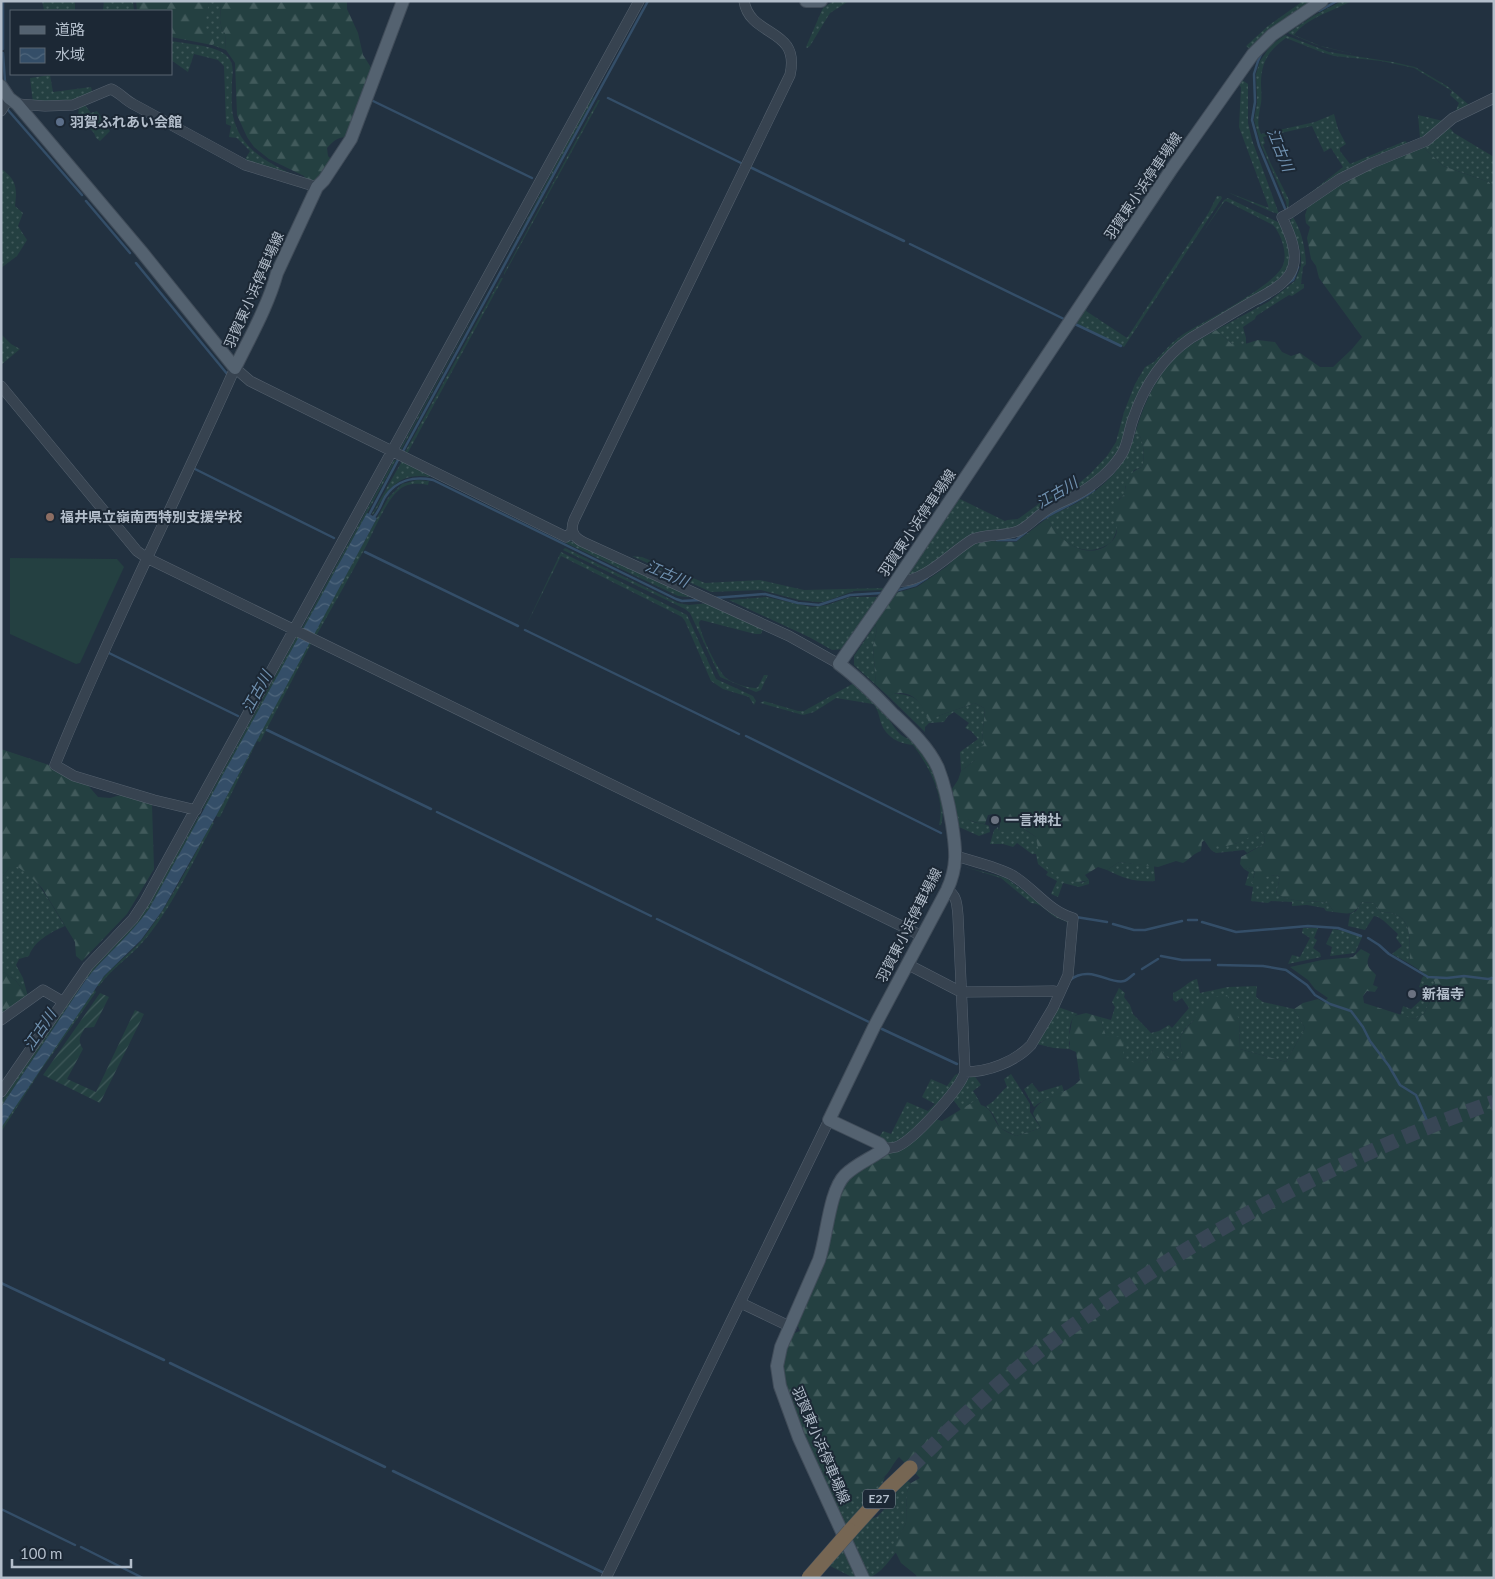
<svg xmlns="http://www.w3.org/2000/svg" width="1495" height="1579" viewBox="0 0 1495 1579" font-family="Lato,'Noto Sans JP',sans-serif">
	<defs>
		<pattern id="grass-dots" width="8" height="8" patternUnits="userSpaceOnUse" patternTransform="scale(1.25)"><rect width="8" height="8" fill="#244041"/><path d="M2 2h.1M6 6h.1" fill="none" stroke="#415a5b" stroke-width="1.8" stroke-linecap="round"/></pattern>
		<pattern id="forest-firs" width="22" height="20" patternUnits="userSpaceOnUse" patternTransform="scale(1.25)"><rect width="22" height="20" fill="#244041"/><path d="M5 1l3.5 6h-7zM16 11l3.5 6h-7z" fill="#415a5b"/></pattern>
		<pattern id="garden-furrows" width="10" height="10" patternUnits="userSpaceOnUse" patternTransform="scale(1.25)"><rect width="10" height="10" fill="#244041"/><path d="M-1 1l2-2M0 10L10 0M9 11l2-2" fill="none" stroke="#415a5b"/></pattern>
		<pattern id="water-waves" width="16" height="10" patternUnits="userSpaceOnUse" patternTransform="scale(1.25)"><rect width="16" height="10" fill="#344e68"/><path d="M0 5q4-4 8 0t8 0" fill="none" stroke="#4f667c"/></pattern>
	</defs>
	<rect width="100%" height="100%" fill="#223140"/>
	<!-- grass -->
	<path fill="url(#grass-dots)" d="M42,1H75V10H103L104,1H133L134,11H59V9L44,10Z
		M209,1L221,2L220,20L222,31L225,33L226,50L212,45L214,44L204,34L203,31Z
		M834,1H849L830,13L810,46L807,48L806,47L822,10L824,7Z
		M1303,1H1318L1250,49L1246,46L1268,26Z
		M1342,1H1352C1333,11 1308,17 1294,35L1323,47L1354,54L1317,45L1288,33L1313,16Z
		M1285,35L1329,52L1393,62L1415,67L1447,86L1469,105L1454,115L1459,103L1450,95L1452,91L1414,68L1381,61L1334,56L1321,52L1286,38C1269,50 1261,62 1261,84C1261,90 1262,97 1261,103C1259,115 1256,123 1261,134L1315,122L1334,114L1338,129L1346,144L1340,148V151L1350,164L1405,141L1408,143L1420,138L1418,115L1443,121L1435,131L1309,194L1343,167L1331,148L1324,152L1312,126L1263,137L1265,143L1263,145L1271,164L1289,200L1288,212L1286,202L1261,145L1254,120L1257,103L1256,74L1260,61L1271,45Z
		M171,41C186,44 216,45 227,56C234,63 233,72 232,81C232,93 231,105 233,116C240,150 270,164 298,177L244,161L250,151L237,138L229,137L231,126L226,124L224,66L218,60L194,54L188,72L171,60Z
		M50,75L53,92L91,87L93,95L79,101L33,103L30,78Z
		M1239,80H1242L1248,84V123L1252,140L1279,214L1272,212L1227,192L1269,208L1239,127L1241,87L1239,85L1236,87L1178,171L1176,169L1177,166Z
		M594,97L499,272L591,98Z
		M598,100H600L504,275V273Z
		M85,105L91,113L97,111L102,118L101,120L110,131L100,141L96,138L94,133L78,116L79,107Z
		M1447,125L1454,133L1494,157V189L1489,182L1443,166L1422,146Z
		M1,170H3C17,181 17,189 15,206L23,213L18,226L27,240L17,256L1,268Z
		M1167,186L1088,305L1086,311L1127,338L1209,212L1217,196H1221L1222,198L1124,347L1074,322Z
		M1228,198L1282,224L1292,251L1285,277L1166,356L1125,442L1097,478L1021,527L991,532L916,576H904L956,499H960L1005,521L1007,520L1018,519L1044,500L1078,484L1090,474L1107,456L1116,442L1124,412L1135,384L1145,367L1154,362L1172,343L1182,335C1203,322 1275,286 1283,265C1288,253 1281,234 1273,225L1226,201L1224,202L1203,232L1224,200Z
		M1293,217C1302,232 1305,247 1306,264L1303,267L1301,284H1304V288L1292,296L1289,295L1256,316L1255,319L1243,327L1246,338V344H1232L1216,330L1268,302L1295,281L1301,266V258L1299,246L1290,221Z
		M496,275L400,452L399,451L495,277Z
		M501,278H503L406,456L404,454Z
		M1,334L11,344L20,349L1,365Z
		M1135,434L1140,436C1144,445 1145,457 1142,467L1134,470L1125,487V494L1119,499C1118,513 1120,529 1112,541C1110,544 1106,545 1103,547C1081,557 1058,540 1049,521L1046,519C1056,512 1069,508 1080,501C1106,486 1127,464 1135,434Z
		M394,460H396L302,632L301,630Z
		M402,461L430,474V477C398,471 387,491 373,515L372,514Z
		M417,480L429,481L428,485C418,483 407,483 399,490C385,501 373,534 364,550C348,580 331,609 315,638L312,637L388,498L402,484Z
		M567,541H570L693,596L687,597L678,596L566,543Z
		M565,548L678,603L689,605L709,603L763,629L761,634H755L701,620L699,622C699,632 718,671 726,678C732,683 748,688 756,688L758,687L764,675H768L761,690L756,692L720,677L690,613L685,609L563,550Z
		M561,552L687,615L716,679L753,696L756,701L754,705L749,697L723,689L711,681L685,621L682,617L561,556L525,628Z
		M632,556L642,557L705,583L760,580L804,590L885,588V590L854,591L824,602H817L799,600L761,590L711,592Z
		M766,597L812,607L827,605L850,597H879L845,649L832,650L809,637L729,600Z
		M875,625L877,630L873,646L876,685L854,665V656Z
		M297,636H300L204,810L203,808Z
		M310,641L312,642L260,742L257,741L220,817L216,816Z
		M854,683C863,692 873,700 882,709C888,716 892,726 900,734C904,738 909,738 913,741C931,756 948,803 941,825H939C946,798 929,766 913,745C899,744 886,737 881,723C879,716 878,709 873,704L836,698L814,712L803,715L760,703L764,701L798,711H804Z
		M893,694C916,694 922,701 929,722L938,716L975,703L984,708C986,722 980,730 984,745L975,760L961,771L960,752L978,739L971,731L965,728L969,723L954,712L948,716L944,722L929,723L925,727V732L888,696Z
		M956,810C961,815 967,819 973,822C979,824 984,823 989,826L990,832L979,836L959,827Z
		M199,816H201L149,909L131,933L101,962L85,981L84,979L88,972L138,921Z
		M212,822L214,823C193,861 175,902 148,936C133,955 113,967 99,986H96C111,966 133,953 147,933C172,899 192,859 212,822Z
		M998,827L999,831L1021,827L1036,837L1081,883L1089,880V884L1079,887L1063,883L1058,897L1051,894L1057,881L1046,875L1048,872L1038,864L1036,854H1032L1017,843L1013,847L1003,844H990L994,830Z
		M1261,831L1265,837L1264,844L1247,853L1244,850L1216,853L1211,850L1204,840L1235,844Z
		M1119,862L1154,866L1155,881C1134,882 1125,879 1107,870Z
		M10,867C12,867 15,867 18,867C36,873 55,911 65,926C51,932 34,941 29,956L19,959L16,965L23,978L28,997L16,981L1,970V890L3,876Z
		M965,867L1006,878L1054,913L1068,921L1069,924C1065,920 1061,920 1055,917C1047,912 1041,903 1031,903L1001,878Z
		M1252,868L1255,872L1253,878L1276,875L1280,877L1276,894C1292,903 1310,900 1328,903L1334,912L1326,911L1324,908L1307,905L1292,906V902L1271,901L1268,903L1251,901L1253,887L1245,885L1249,872L1244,869Z
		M1362,902L1374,903L1381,912C1415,912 1409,939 1410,964L1392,954L1402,946L1396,938L1398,934L1384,921L1378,917L1374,916L1365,930L1348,926L1350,914L1356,911Z
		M1303,928H1318L1314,938L1317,940L1313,948L1320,953L1321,957L1288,964L1292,955L1300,957L1310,938L1302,933Z
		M1333,929L1350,932L1362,937L1355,953L1330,956L1332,947L1326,944Z
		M1426,974L1435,982L1434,992L1424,1014L1414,1019L1400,1016L1403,1006L1411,1009L1421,1000H1424L1427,990L1419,987L1422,978Z
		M1197,979L1200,993L1228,987L1257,986L1256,997L1263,1002L1294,1009L1305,1028L1286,1062L1240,1049L1239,1019L1194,1020C1180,1033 1177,1037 1183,1056L1174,1061L1153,1050L1147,1060L1138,1063H1131L1123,1058L1106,1037L1100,1017L1111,1020L1115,1007L1112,1002L1119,988L1125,993L1124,997L1130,1005L1133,1014L1151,1033L1159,1031L1169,1025L1172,1028L1189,1008L1182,998L1176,1002L1173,1000V993C1182,990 1188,981 1197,979Z
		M81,983L83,984L1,1107V1102Z
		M94,989L96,992L39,1073L1,1132V1128Z
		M1058,1007L1078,1014C1067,1018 1070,1038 1069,1049L1054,1048L1037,1044Z
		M960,1073L955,1085L908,1136L892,1144L878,1139L883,1131L891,1134L907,1102L928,1111L935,1104L922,1097L931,1079L947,1086L955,1075Z
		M973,1074L981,1085L973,1091L978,1099L961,1110L951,1097Z
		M1011,1074L1030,1104V1112L1041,1128L1016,1136L1000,1128L993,1114L986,1106C996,1101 998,1094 1007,1087L1004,1079Z
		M1032,1083L1039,1092L1062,1085L1064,1091C1054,1097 1043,1099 1034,1107L1024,1089Z
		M885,1477L882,1484L844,1528L830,1499C853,1495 866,1489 885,1477Z
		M907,1481L911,1483L907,1492L906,1523L894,1547L897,1551C889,1561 879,1576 867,1578L849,1541L870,1519L877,1517L893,1500L895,1494Z
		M845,1546L859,1578H854L828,1565Z"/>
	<!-- forest -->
	<path fill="url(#forest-firs)" d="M136,1H209L204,31L205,35L213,37L214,44L212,45L171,37V11H137Z
		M218,1H347V9L358,33L363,55L372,69L349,137C338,137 334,140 327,148L328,156L334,162L317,182L307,181L304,176L269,159L254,147L247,137L237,115L235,63L226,50L225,33L222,31L220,20L221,2Z
		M1422,146L1443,166L1489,182L1494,189V1578H917L916,1575L901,1563L893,1547L906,1523L907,1492L911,1483L920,1478L899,1457C893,1463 891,1470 885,1476C872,1491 849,1496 830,1499L801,1434L779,1367L792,1334L800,1331L796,1321L841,1184L933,1118L942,1121L978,1099L981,1105C993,1108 993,1122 1002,1129C1006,1132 1012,1134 1016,1136L1041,1128L1033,1114C1038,1095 1066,1096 1080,1080L1076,1052L1069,1049L1070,1043L1068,1037C1072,1030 1070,1022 1074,1016L1086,1013L1100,1017L1106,1036L1124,1037L1123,1058C1132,1063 1137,1064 1147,1060L1153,1050L1160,1047L1166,1057L1174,1061L1183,1056C1177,1036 1180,1035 1193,1021C1199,1014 1204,1005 1210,998L1227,995L1239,1019L1240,1049L1286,1062L1305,1028L1294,1009L1303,1003L1318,999L1324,1002L1328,998L1315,989L1308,980L1290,967L1322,960L1353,957L1361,949L1370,954C1365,965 1368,967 1376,975L1373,985L1378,987L1375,992L1367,991L1363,996L1364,1003L1414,1019L1424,1014L1434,992L1435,982L1421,971L1410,964C1409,939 1415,912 1381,912L1374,903L1362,902C1353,916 1350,914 1334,912L1328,903C1310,900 1292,903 1276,894L1280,877L1276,875L1265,877L1267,885L1264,889L1252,883L1255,872L1252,868L1244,869L1240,864L1241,857L1264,844L1265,837L1261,831C1244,840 1222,855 1205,840L1202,842L1201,851C1194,853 1190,859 1183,863L1176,861L1158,867L1119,862L1107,870L1098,867L1085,875L1089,880C1070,886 1048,875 1041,856C1038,850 1037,843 1036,837L1022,827C1014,833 1008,833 999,831L1001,817L993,814L988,815L985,824C976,823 961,819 956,810C953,804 953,795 952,789L958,780L961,771L975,760V750L984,745C980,730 986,722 984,708L975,703L938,716L929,723C923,703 911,686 888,696L876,685L873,646L877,630L874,621L892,594L917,587L946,567L965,549L974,544L989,541L1016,542L1046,519L1049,521C1059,542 1089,562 1110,543C1128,528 1103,511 1125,494C1125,481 1129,472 1142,467C1145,457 1144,445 1140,436L1135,434C1144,403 1157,372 1183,351C1193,342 1205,337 1216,330L1232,344H1245L1258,340L1275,342L1282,352L1291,356L1300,353L1320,367H1333L1352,349L1362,337L1319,278L1316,266L1311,259L1307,238L1310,227L1306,223L1305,215L1308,206L1341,182Z
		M1,749L52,766L86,783L98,797L110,798L124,794L149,802L152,805L154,869L127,914L82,961L76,956L75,942L42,888L30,876L18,867H10L3,876L1,890Z
		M1,970L16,981L28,997L1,1017Z"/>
	<!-- garden -->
	<path fill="url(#garden-furrows)" d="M100,993L109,997L94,1027L85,1028C80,1036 77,1040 83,1049L67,1079L96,1092L135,1010L144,1014L100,1103L43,1075Z"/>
	<!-- pitch -->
	<path fill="#244041" d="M10,558L117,559L124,567L80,663L76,664L10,634Z"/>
	<!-- water -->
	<path fill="url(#water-waves)" d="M367,513L377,518L216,816L162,911L141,940L104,976L1,1128V1107L85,981C105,955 130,936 149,909Z"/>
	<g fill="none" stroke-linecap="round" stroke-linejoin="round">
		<!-- stream -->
		<path stroke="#344e68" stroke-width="2.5" d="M1319,11L1337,1
			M3,49V1
			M1262,52L1258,61L1254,74L1255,102L1252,120L1259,146L1286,211
			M3,53L5,82
			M608,98L741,163
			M371,100L532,178
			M8,110L82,195
			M752,168L904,241
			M86,201L130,253
			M910,244L1064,319
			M136,263L228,375
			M1288,283L1293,280L1298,267
			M1260,303L1270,297
			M1075,324L1121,346
			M402,453L648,1
			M195,469L334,538
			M369,515L399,458
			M373,518C379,512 381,504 385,497C396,480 414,476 433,480L676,599L682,601L701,600
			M1038,522C1056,510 1077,503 1094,490
			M997,540H1016L1026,532
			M365,552L518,626
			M895,591L916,585L927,578
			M714,598L765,594L798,603L819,605L850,595L882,593
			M525,630L739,734
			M109,653L238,716
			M267,730L431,809
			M746,736L941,833
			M437,812L651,916
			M1076,917L1107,922
			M657,919L871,1023
			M1188,920H1197
			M1202,922L1236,932L1308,926L1338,928L1361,936
			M1113,924L1134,930H1145L1182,921
			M1368,938L1379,945L1389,954L1428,977L1447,978L1464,976L1488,979L1494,978
			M1161,956L1182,960H1210
			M1218,965L1263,966L1286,970L1307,985L1315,995L1330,1004L1351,1011L1363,1027L1370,1041L1389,1066L1400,1085L1416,1095L1431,1130
			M1142,969L1158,959
			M1070,980C1090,964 1110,985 1124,981C1128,980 1131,976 1134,974
			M882,1029L957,1064
			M1,1283L164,1360
			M170,1363L385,1467
			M393,1471L604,1573
			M1,1509L75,1545
			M81,1547L143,1578"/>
		<!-- highway-tunnel -->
		<path stroke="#384655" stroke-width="15" stroke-dasharray="15 8" stroke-linecap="butt" d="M910,1468C945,1434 980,1399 1018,1368C1051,1341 1086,1316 1121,1292C1237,1213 1362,1149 1494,1102"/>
		<defs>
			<path id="minor" d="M744,1C750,38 801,27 790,75L574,520C570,530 573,537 583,542L789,636L839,664
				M17,104L45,106L73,105L111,89C119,92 125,100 133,104L245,165L317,187
				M1,111L9,98
				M1,386L137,551L147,558L922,936
				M897,581C923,584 951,552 973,539C987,534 1006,536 1018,531C1028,527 1036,517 1045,511C1054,504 1066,501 1076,495C1093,486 1113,470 1123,452C1128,442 1129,430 1133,419C1144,386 1162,358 1191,338C1210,327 1229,315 1248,304C1262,296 1283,287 1291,272C1300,255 1289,232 1282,217L1290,213L1340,179L1372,163L1426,141L1453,118L1494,98
				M196,810L154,800L74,776L55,765C110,630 176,501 235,368L250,381L264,388L566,537L572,532
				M947,890C957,895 957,905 958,916L965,1072
				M907,964L961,992L1053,991L1060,992
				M1,1020L43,990L62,1001
				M1,1092L88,966L133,919L145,901L639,1
				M884,1149C888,1148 892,1148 896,1147C913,1141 960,1089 965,1072C988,1072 1015,1062 1031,1045L1053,1008L1068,975L1073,918C1048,911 1034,888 1012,875C995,866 975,862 956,856
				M741,1303L791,1327
				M606,1578L829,1120"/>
			<path id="major" d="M806,1H821
				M1,86L9,98L17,104L141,251L235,368C250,337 268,306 277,273L317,187L324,180L351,139L403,1
				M863,1578L799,1438L780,1386L777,1366L781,1347L819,1260C827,1237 829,1191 845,1175C856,1164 872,1158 884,1149L880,1144L829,1120L874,1027L947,890C958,866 956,850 952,824C949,805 945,786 938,768C928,746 909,729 892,713C875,695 858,678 839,664L885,598L1171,170L1253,54L1272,35L1322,1"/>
			<path id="highway" d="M850,1531L888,1489L910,1468"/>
		</defs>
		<!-- minor casing -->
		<use href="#minor" stroke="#55616e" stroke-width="11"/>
		<!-- major casing -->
		<use href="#major" stroke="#404c59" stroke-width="14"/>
		<!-- highway casing -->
		<use href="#highway" stroke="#424e5b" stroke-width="16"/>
		<!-- minor -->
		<use href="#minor" stroke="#374350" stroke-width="10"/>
		<!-- major -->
		<use href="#major" stroke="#546270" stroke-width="12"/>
		<!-- highway -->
		<use href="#highway" stroke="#766653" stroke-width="15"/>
		<defs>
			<path id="highway-bridge" d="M809,1578L850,1531"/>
		</defs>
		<!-- highway-bridge casing -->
		<use href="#highway-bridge" stroke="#424e5b" stroke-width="16" stroke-linecap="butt"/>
		<!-- highway-bridge -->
		<use href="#highway-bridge" stroke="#766653" stroke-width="15"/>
	</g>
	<!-- markers -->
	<circle fill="#5c6f8a" stroke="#1c2835" stroke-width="2" cx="60" cy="122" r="5"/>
	<circle fill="#8d6e63" stroke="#1c2835" stroke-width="2" cx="50" cy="517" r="5"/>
	<g fill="#6b7280" stroke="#1c2835" stroke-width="2">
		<circle cx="995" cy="820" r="5"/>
		<circle cx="1412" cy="994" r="5"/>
	</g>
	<g text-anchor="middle" stroke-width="4" stroke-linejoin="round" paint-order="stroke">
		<!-- shield labels -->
		<rect fill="#1c2835" stroke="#86919e" stroke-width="1" x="863" y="1489.5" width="32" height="19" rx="4"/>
		<g font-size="12" font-weight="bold" fill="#b3becb">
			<text x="879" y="1503">E27</text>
		</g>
		<!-- poi labels -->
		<g font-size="14" font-weight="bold" fill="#b3becb" stroke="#1c2835" text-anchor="start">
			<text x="70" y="127">羽賀ふれあい会館</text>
			<text x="60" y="522">福井県立嶺南西特別支援学校</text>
			<text x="1005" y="825">一言神社</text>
			<text x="1422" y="999">新福寺</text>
		</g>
		<!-- street labels -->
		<g font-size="14" fill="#b3becb" stroke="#1c2835">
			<text transform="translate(1143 186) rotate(-56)" y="5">羽賀東小浜停車場線</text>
			<text transform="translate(254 290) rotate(-66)" y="5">羽賀東小浜停車場線</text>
			<text transform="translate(917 523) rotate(-56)" y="5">羽賀東小浜停車場線</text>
			<text transform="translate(909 925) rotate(-63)" y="5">羽賀東小浜停車場線</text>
			<text transform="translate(821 1445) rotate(67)" y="5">羽賀東小浜停車場線</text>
		</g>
		<!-- water labels -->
		<g font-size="15" font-style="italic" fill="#7091b0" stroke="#1c2835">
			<text transform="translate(1280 150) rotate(68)" y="5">江古川</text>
			<text transform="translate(1057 493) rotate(-31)" y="5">江古川</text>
			<text transform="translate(667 574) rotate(23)" y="5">江古川</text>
			<text transform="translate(257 692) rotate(-61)" y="5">江古川</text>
			<text transform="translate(40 1030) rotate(-56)" y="5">江古川</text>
		</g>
	</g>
	<!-- border -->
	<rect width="1495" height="1579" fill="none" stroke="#b3becb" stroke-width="5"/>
	<!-- legend -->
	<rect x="10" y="10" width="162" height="65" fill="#1c2835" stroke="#586471"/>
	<rect x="20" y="26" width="25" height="8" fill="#546270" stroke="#586471"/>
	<text x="55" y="35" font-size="15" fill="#b3becb">道路</text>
	<rect x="20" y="48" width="25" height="15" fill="url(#water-waves)" stroke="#586471"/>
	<text x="55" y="60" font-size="15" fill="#b3becb">水域</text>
	<!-- scale -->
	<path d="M12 1559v8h119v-8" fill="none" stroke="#b3becb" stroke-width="2.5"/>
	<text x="20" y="1559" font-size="15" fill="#b3becb" stroke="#1c2835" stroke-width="4" paint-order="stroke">100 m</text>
</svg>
